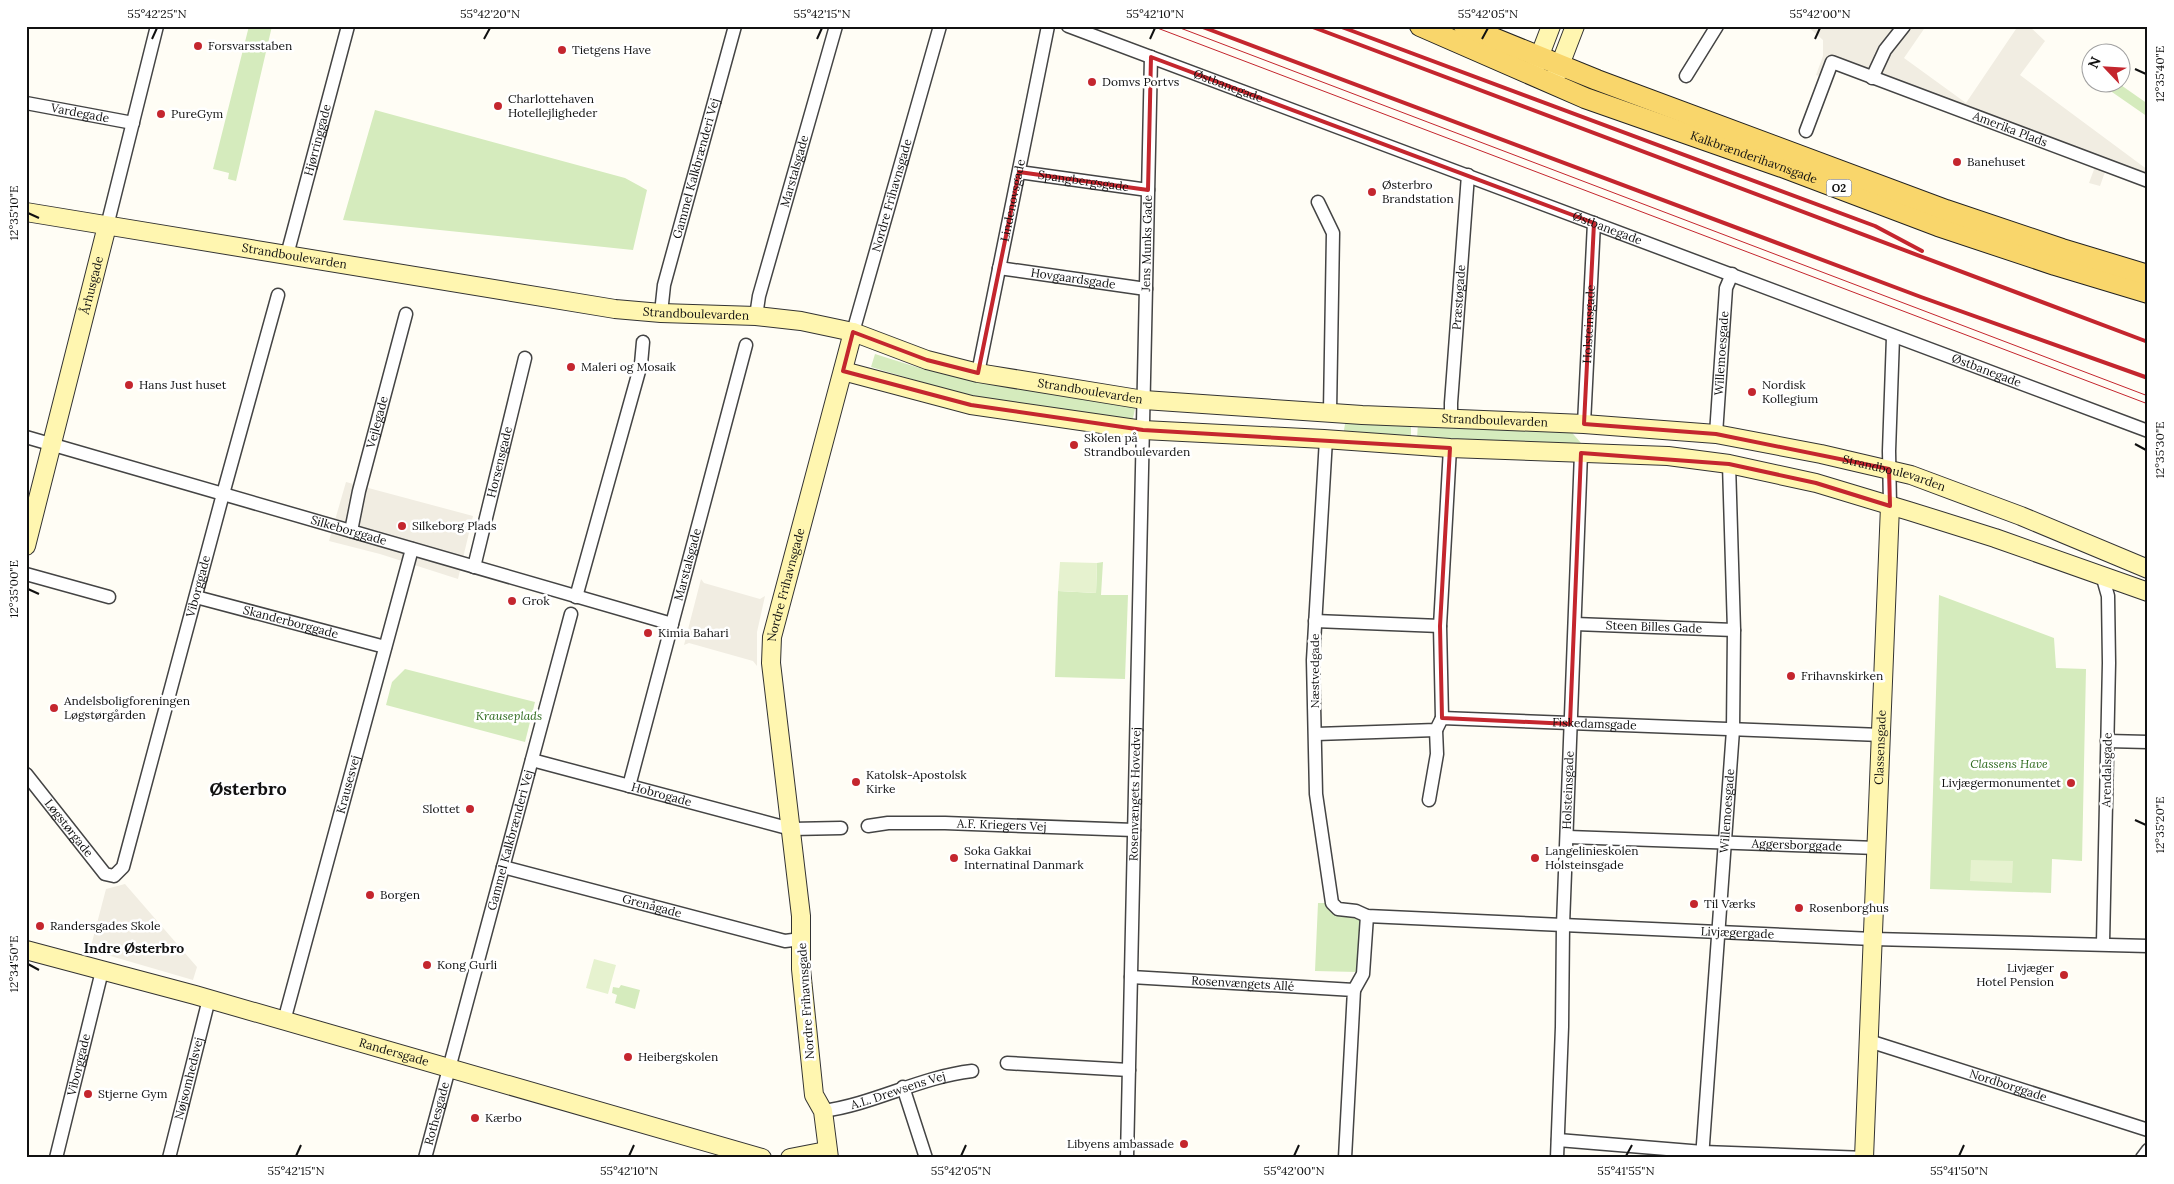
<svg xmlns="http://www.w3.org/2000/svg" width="2174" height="1184" viewBox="0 0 2174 1184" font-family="Lora,serif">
	<rect width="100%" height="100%" fill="#fffdf5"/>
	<!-- green -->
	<path fill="#d5ebbd" d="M249,26H272L236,181L228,179L229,173L213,169Z
		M2099,83H2118L2148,104V117Z
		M375,110L625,178L647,190L633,250L343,220Z
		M875,354L926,370L1136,404L1132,423L959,393L871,367Z
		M1346,418L1411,420V441L1343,436Z
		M1418,421L1568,428L1581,443V449L1417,440Z
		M1103,562L1101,595H1128L1125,679L1055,677L1058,591L1096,593L1097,563Z
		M1939,595L2054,638L2056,668L2086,669L2082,861L2052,859L2051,893L1930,889Z
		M405,669L535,702L525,742L386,705L392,682Z
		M1318,903H1325L1337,914L1360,918L1357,972L1315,971Z
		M621,985L640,990L635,1009L615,1003L617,995L612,993L613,987L619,988Z"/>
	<!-- pitch -->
	<path fill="#e6f2cf" d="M1060,562L1097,563L1096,593L1058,591Z
		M1971,860L2013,861L2012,883L1970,881Z
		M594,959L616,965L608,994L586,988Z"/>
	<!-- plaza -->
	<path fill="#f1ede2" d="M1807,26H1926L1904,58L1966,103L2018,26H2029L2045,41L2020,75L2148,170V184L2106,169L2100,186L2089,183L2096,164L1832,65L1826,79L1816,75L1823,56V40Z
		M346,482L473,516L458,579L380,554L329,541Z
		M701,579L704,583L760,599L765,596L757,632V666L753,661L689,643L684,645Z
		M125,884L197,967L193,980L90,950L106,889Z"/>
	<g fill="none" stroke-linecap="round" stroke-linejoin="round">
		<defs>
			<g id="street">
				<path id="s1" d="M1068,26L2148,431"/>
				<path d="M1686,76L1717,26"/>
				<path d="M1872,78L1885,50L1904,26"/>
				<path id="s2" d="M26,103L133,123"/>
				<path id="s3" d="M1806,131L1832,62L2148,181"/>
				<path id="s4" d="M1019,172L1148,190"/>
				<path d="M1318,202L1333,233L1330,412"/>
				<path d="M107,226L157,26"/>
				<path id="s5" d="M287,255L348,26"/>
				<path id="s6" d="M999,268L1146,289"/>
				<path id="s7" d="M661,313L664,285L735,26"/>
				<path id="s8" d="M756,316L759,296L836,26"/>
				<path id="s9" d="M853,332L940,26"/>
				<path id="s10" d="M978,373L1048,26"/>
				<path id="s11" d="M1451,418V403L1468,175"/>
				<path id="s12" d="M1584,424L1594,223"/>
				<path id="s13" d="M1716,434L1726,288L1732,274"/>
				<path id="s14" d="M26,437L672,624"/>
				<path id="s15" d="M1326,439L1313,660L1316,794L1332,903L1338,909L1356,911L1367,916L1873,939L2148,946"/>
				<path d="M1890,506L1889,451L1893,337"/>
				<path id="s16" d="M351,531L359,491L406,314"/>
				<path id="s17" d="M474,567L525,358"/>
				<path d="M26,574L109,597"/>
				<path d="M2102,575L2108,596L2109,663L2103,943"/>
				<path id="s18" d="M196,597L385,647"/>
				<path d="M576,597L641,364L643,342"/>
				<path d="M1315,621L1440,626"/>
				<path id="s19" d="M1575,624L1734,630"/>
				<path d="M1442,718L1440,626L1450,448"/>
				<path id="s20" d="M1316,734L1436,730L1442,718L1881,735"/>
				<path d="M2107,741L2148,742"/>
				<path id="s21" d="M532,760L791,829L841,828"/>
				<path id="s22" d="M26,774L105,874L114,876L123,867L223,494L278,295"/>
				<path id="s23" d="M629,786L746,345"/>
				<path d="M1429,800L1437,754L1436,730"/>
				<path id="s24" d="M868,826L888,823H945L1134,830"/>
				<path id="s25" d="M1568,837L1877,848"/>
				<path id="s26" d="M503,867L785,941L801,939"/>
				<path id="s27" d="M1131,977L1354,990L1345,1158"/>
				<path d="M1354,990L1363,974L1367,916"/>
				<path id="s28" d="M284,1021L412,549"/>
				<path id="s29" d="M1869,1041L2148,1130"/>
				<path d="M1007,1063L1129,1070"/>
				<path d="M903,1087L926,1158"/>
				<path id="s30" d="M823,1111C874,1104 920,1077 972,1071"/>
				<path d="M1558,1140L1703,1152L1866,1158"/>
				<path id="s31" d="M56,1158L102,971"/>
				<path id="s32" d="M169,1158L209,999"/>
				<path id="s33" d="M425,1158L571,614"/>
				<path id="s34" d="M1127,1158L1151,57"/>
				<path id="s35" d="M1557,1158L1562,1027L1563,925L1581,453"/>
				<path id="s36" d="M1702,1158L1733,730L1734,630L1729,464"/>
				<path d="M2142,1158L2148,1150"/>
			</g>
			<g id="secondary">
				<path d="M1535,68L1551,26"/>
				<path d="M1555,78L1575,26"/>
				<path id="s37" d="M26,212L615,309L661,313L756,316L801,321L853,332L927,360L978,373L1144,400L1362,415L1584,424L1716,434L1821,454L1911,475L2021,516L2148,569"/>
				<path d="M843,371L971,405L1143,430L1324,439L1450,448L1668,456L1729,464L1816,483L1909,511L1995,538L2148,592"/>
				<path id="s38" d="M26,546L107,226"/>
				<path id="s39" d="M26,950L195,995L762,1158"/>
				<path d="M790,1158L826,1151"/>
				<path id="s40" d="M829,1158L823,1111L814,1095L801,969V916L771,663L772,637L853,332"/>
				<path id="s41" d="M1864,1158L1890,506"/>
			</g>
			<g id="primary">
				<path id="s42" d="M1420,26L1585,98L1782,167L1938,226L2055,265L2148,293"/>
				<path d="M1464,26L1597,80L1946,210L2062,249L2148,275"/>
			</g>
		</defs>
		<!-- street casing -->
		<use href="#street" stroke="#444" stroke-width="15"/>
		<!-- secondary casing -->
		<use href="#secondary" stroke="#333" stroke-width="20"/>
		<!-- primary casing -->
		<use href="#primary" stroke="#222" stroke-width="22"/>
		<!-- street -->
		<use href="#street" stroke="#fff" stroke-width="12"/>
		<!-- secondary -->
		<use href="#secondary" stroke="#fff6b0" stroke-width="18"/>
		<!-- primary -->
		<use href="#primary" stroke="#f9d66b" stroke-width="20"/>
		<!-- tram -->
		<path stroke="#c4262e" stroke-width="1" d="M1152,26L2148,404
			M1175,26L2148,396"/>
		<!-- rail -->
		<path stroke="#c4262e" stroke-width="4" d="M1200,26L1921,297L2148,378
			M1310,26L2148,342
			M1339,26L1875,226L1922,251"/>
	</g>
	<!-- marked area -->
	<path fill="none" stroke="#c4262e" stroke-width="4" stroke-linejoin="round" d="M1151,57L1594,223L1584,424L1716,434L1889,469L1890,506L1816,483L1729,464L1581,453L1570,724L1442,718L1440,626L1450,448L1143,430L971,405L843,371L853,332L927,360L978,373L1019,172L1148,190Z"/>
	<!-- ticks -->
	<path fill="none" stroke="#111" stroke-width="2" d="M152,39L157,28M484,39L490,28M817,39L822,28M1150,39L1155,28M1482,39L1488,28M1815,39L1820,28M2135,69L2146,74M28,213L39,218M2135,444L2146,450M28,589L39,594M2135,820L2146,825M28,964L39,970M296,1156L301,1145M629,1156L634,1145M961,1156L966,1145M1294,1156L1299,1145M1626,1156L1632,1145M1959,1156L1964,1145"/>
	<!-- markers -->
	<g fill="#c4262e" stroke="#fff" stroke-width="2">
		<circle cx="198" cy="46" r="5"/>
		<circle cx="562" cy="50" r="5"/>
		<circle cx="1092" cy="82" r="5"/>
		<circle cx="498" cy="106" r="5"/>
		<circle cx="161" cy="114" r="5"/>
		<circle cx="1957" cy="162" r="5"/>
		<circle cx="1372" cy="192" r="5"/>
		<circle cx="571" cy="367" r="5"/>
		<circle cx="129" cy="385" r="5"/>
		<circle cx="1752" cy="392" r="5"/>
		<circle cx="1074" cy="445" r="5"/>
		<circle cx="402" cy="526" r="5"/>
		<circle cx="512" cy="601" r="5"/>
		<circle cx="648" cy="633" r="5"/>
		<circle cx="1791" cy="676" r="5"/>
		<circle cx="54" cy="708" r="5"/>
		<circle cx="856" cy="782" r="5"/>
		<circle cx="2071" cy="783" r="5"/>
		<circle cx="470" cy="809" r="5"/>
		<circle cx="954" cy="858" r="5"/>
		<circle cx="1535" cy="858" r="5"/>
		<circle cx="370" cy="895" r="5"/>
		<circle cx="1694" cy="904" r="5"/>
		<circle cx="1799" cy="908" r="5"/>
		<circle cx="40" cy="926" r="5"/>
		<circle cx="427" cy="965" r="5"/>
		<circle cx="2064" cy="975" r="5"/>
		<circle cx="628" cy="1057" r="5"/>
		<circle cx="88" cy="1094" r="5"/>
		<circle cx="475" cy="1118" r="5"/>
		<circle cx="1184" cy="1144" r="5"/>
	</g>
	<g text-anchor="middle" stroke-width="5" stroke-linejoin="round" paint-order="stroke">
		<!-- shield labels -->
		<rect fill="#fff" stroke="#585858" stroke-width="1" x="1826.5" y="179.5" width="25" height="17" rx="4"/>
		<g font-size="11" font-weight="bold" fill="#111">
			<text x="1839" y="192">O2</text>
		</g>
		<!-- poi labels -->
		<g font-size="12" fill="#111" stroke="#fff" text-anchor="start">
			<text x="208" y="50">Forsvarsstaben</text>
			<text x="572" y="54">Tietgens Have</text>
			<text x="1102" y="86">Domvs Portvs</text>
			<text x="508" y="103">Charlottehaven<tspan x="508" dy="14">Hotellejligheder</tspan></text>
			<text x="171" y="118">PureGym</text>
			<text x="1967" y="166">Banehuset</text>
			<text x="1382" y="189">Østerbro<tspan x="1382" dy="14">Brandstation</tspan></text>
			<text x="581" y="371">Maleri og Mosaik</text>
			<text x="139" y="389">Hans Just huset</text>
			<text x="1762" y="389">Nordisk<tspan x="1762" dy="14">Kollegium</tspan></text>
			<text x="1084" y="442">Skolen på<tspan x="1084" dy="14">Strandboulevarden</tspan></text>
			<text x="412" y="530">Silkeborg Plads</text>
			<text x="522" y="605">Grok</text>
			<text x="658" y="637">Kimia Bahari</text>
			<text x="1801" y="680">Frihavnskirken</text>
			<text x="64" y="705">Andelsboligforeningen<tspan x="64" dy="14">Løgstørgården</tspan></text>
			<text x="866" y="779">Katolsk-Apostolsk<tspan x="866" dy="14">Kirke</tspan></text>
			<text x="2061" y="787" text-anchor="end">Livjægermonumentet</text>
			<text x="460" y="813" text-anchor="end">Slottet</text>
			<text x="964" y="855">Soka Gakkai<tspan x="964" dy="14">Internatinal Danmark</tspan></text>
			<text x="1545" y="855">Langelinieskolen<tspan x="1545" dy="14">Holsteinsgade</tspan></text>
			<text x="380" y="899">Borgen</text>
			<text x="1704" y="908">Til Værks</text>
			<text x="1809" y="912">Rosenborghus</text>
			<text x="50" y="930">Randersgades Skole</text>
			<text x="437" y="969">Kong Gurli</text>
			<text x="2054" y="972" text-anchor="end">Livjæger<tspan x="2054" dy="14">Hotel Pension</tspan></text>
			<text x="638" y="1061">Heibergskolen</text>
			<text x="98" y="1098">Stjerne Gym</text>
			<text x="485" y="1122">Kærbo</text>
			<text x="1174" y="1148" text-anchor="end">Libyens ambassade</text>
		</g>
		<!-- street labels -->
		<g font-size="12" fill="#111" stroke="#fff">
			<text dy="4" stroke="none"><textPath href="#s1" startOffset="171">Østbanegade</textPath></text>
			<text dy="4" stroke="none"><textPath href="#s2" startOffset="55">Vardegade</textPath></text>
			<text dy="4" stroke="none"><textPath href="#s3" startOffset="264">Amerika Plads</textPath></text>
			<text dy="4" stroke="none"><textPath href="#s5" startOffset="119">Hjørringgade</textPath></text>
			<text dy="4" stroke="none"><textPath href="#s42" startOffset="359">Kalkbrænderihavnsgade</textPath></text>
			<text dy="4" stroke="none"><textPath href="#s7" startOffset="149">Gammel Kalkbrænderi Vej</textPath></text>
			<text dy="4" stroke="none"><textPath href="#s8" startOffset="150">Marstalsgade</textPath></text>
			<text dy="4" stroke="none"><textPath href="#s4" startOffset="65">Spangbergsgade</textPath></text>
			<text dy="4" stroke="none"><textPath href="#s9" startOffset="142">Nordre Frihavnsgade</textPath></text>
			<text dy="4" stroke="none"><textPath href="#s10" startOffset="176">Lindenovsgade</textPath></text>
			<text dy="4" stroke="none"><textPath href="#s1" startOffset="576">Østbanegade</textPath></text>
			<text dy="4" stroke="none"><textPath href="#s34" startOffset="915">Jens Munks Gade</textPath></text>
			<text dy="4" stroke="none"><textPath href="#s37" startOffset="272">Strandboulevarden</textPath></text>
			<text dy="4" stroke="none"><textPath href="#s6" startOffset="75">Hovgaardsgade</textPath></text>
			<text dy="4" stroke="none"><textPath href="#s38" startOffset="269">Århusgade</textPath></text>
			<text dy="4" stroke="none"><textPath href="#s11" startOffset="121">Præstøgade</textPath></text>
			<text dy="4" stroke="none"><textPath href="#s37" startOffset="678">Strandboulevarden</textPath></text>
			<text dy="4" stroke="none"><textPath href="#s12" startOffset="100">Holsteinsgade</textPath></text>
			<text dy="4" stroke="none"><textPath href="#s13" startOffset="81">Willemoesgade</textPath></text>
			<text dy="4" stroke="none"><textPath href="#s1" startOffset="981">Østbanegade</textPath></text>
			<text dy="4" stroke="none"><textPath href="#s37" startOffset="1082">Strandboulevarden</textPath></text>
			<text dy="4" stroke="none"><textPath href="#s37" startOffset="1488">Strandboulevarden</textPath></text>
			<text dy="4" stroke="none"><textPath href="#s16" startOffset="112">Vejlegade</textPath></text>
			<text dy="4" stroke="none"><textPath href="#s17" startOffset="108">Horsensgade</textPath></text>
			<text dy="4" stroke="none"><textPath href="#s37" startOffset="1892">Strandboulevarden</textPath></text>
			<text dy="4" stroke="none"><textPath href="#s14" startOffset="336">Silkeborggade</textPath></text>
			<text dy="4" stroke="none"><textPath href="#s23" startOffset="229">Marstalsgade</textPath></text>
			<text dy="4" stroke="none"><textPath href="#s40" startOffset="580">Nordre Frihavnsgade</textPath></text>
			<text dy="4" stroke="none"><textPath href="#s22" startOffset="440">Viborggade</textPath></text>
			<text dy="4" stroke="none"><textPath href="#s18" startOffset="98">Skanderborggade</textPath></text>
			<text dy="4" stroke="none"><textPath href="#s19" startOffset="79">Steen Billes Gade</textPath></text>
			<text transform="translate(1315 671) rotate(-90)" y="4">Næstvedgade</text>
			<text dy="4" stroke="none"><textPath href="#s20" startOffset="286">Fiskedamsgade</textPath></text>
			<text dy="4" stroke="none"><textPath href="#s41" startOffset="411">Classensgade</textPath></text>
			<text transform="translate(2107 770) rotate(-89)" y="4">Arendalsgade</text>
			<text dy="4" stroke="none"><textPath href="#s28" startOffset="245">Krausesvej</textPath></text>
			<text dy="4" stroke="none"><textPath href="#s35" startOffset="368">Holsteinsgade</textPath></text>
			<text dy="4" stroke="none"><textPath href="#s34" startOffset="364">Rosenvængets Hovedvej</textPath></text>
			<text dy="4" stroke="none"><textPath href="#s21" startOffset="134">Hobrogade</textPath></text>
			<text dy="4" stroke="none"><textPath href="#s36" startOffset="348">Willemoesgade</textPath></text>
			<text dy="4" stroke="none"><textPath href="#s24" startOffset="134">A.F. Kriegers Vej</textPath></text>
			<text dy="4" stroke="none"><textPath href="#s22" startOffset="69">Løgstørgade</textPath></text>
			<text dy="4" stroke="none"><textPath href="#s33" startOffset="329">Gammel Kalkbrænderi Vej</textPath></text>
			<text dy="4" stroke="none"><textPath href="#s25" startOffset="229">Aggersborggade</textPath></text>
			<text dy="4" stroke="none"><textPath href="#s26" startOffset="154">Grenågade</textPath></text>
			<text dy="4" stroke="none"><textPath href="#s15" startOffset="875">Livjægergade</textPath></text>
			<text dy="4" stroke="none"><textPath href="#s27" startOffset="112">Rosenvængets Allé</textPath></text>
			<text transform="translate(806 1001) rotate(-94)" y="4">Nordre Frihavnsgade</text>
			<text dy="4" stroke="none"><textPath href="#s39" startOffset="382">Randersgade</textPath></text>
			<text dy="4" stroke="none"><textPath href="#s31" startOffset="96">Viborggade</textPath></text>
			<text dy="4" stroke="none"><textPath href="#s32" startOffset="82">Nøjsomhedsvej</textPath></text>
			<text dy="4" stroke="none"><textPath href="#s29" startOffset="146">Nordborggade</textPath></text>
			<text dy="4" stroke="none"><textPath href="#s30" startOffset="78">A.L. Drewsens Vej</textPath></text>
			<text dy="4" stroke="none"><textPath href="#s33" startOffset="46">Rothesgade</textPath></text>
		</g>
		<!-- park labels -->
		<g font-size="12" font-style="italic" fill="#2f6b1f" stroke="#fff">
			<text x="509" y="720">Krauseplads</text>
			<text x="2009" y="768">Classens Have</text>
		</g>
		<!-- neighbourhood labels -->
		<g font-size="14" font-weight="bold" fill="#111" stroke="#fff">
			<text x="134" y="953">Indre Østerbro</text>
		</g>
		<!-- district labels -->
		<g font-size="18" font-weight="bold" fill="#111" stroke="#fff">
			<text x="248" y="795">Østerbro</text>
		</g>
	</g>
	<!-- border -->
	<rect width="2174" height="1184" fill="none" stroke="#ffffff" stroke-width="55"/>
	<!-- north arrow -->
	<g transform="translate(2106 68) rotate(295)"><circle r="24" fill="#ffffff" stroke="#a0a0a0"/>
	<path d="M0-4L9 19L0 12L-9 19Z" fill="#c4262e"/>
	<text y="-8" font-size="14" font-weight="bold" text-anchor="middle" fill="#111111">N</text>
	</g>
	<rect x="28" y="28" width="2118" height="1128" fill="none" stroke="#111" stroke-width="2"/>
	<g font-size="12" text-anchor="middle" fill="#111">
		<text x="157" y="18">55°42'25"N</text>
		<text x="490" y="18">55°42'20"N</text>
		<text x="822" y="18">55°42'15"N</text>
		<text x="1155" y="18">55°42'10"N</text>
		<text x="1488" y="18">55°42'05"N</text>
		<text x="1820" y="18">55°42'00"N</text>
		<text transform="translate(2160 74) rotate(-90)" y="4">12°35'40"E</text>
		<text transform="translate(14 213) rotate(-90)" y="4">12°35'10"E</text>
		<text transform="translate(2160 450) rotate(-90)" y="4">12°35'30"E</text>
		<text transform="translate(14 589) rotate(-90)" y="4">12°35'00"E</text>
		<text transform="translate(2160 825) rotate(-90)" y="4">12°35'20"E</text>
		<text transform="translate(14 964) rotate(-90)" y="4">12°34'50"E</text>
		<text x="296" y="1175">55°42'15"N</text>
		<text x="629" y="1175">55°42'10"N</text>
		<text x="961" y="1175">55°42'05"N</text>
		<text x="1294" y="1175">55°42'00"N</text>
		<text x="1626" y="1175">55°41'55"N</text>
		<text x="1959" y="1175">55°41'50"N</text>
	</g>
</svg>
